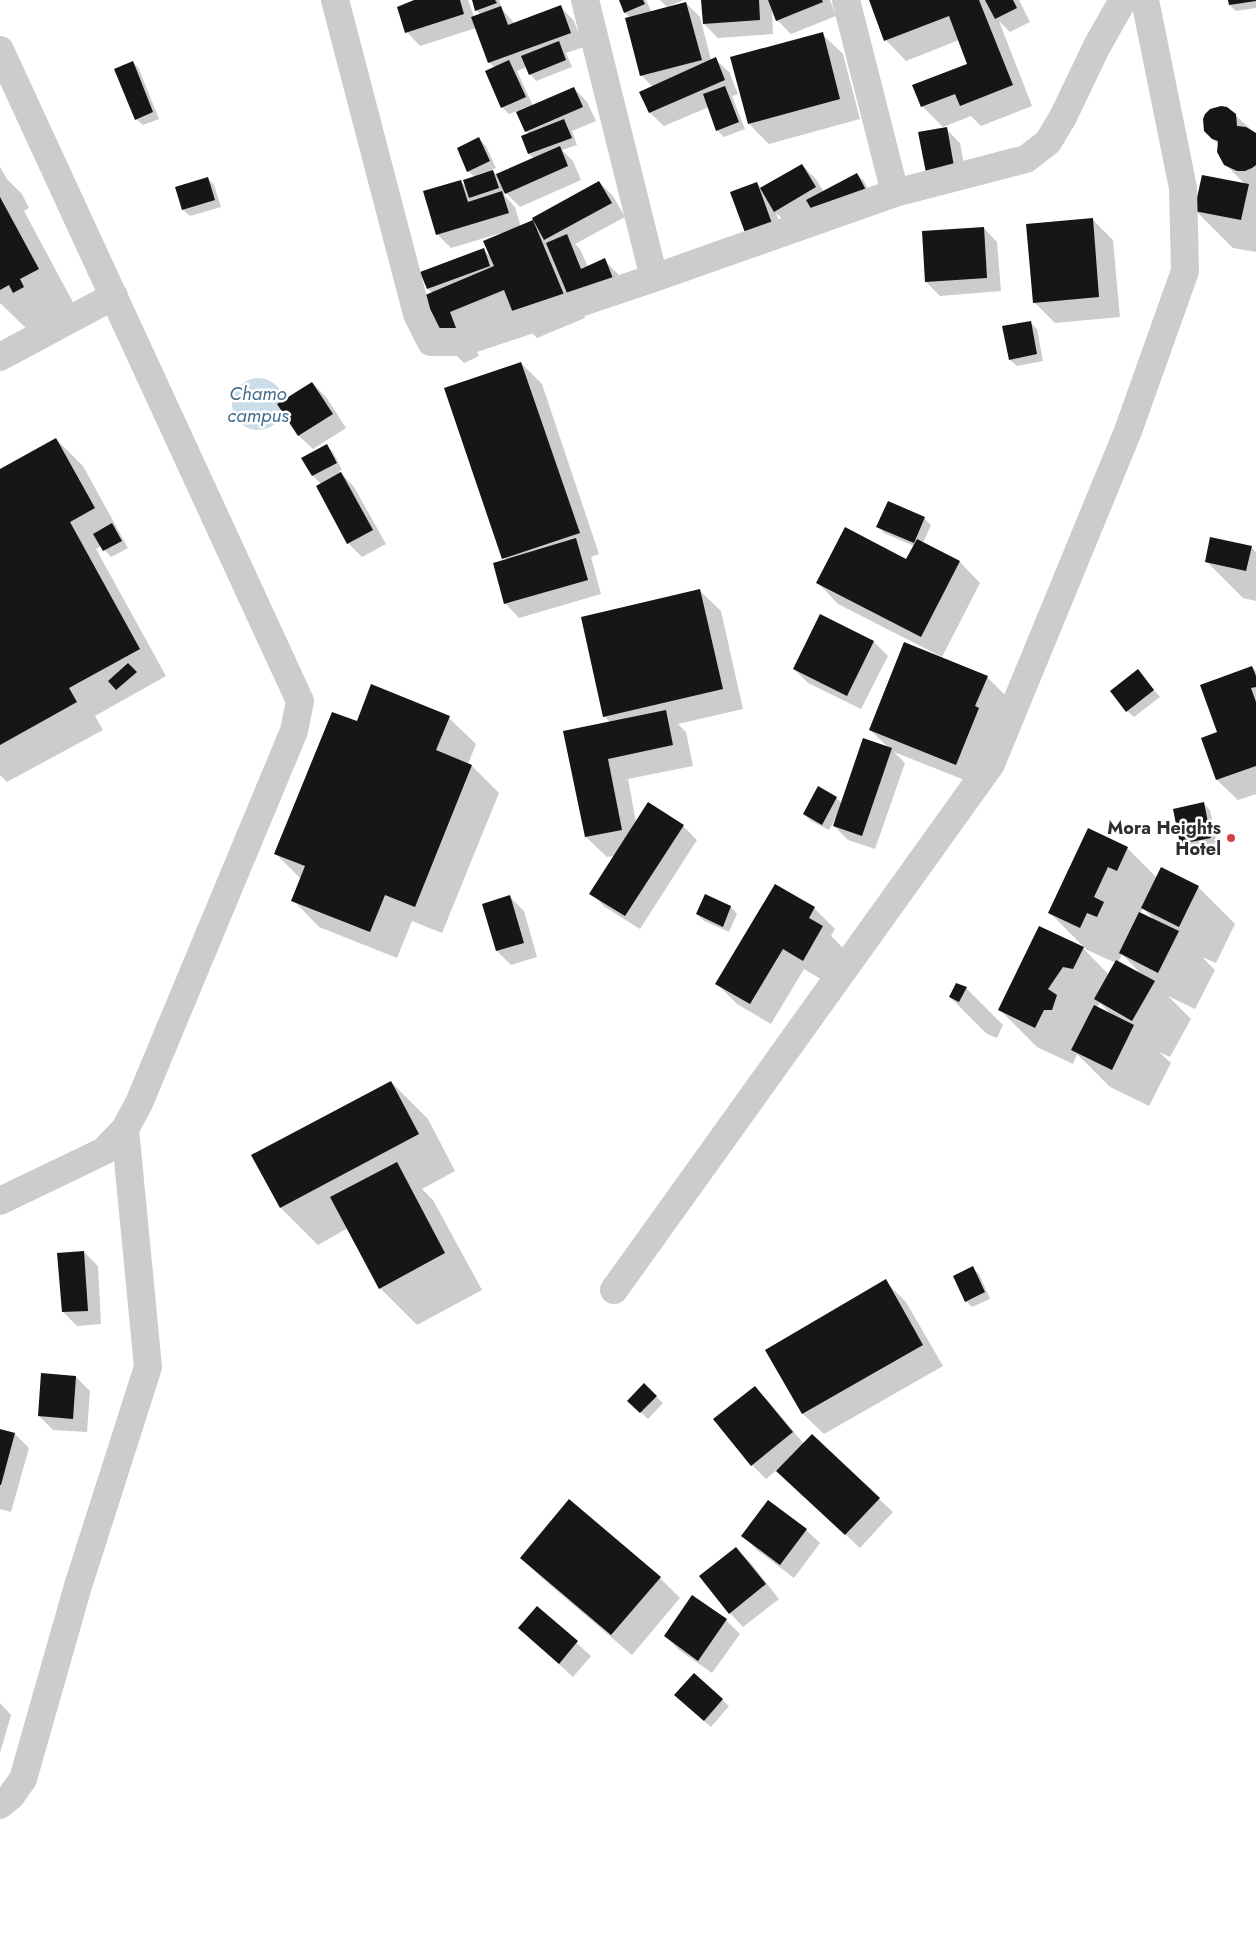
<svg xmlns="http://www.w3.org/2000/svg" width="1256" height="1951" viewBox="0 0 1256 1951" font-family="Jost,sans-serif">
	<rect width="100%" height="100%" fill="#fff"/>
	<!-- water -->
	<path fill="#cbdde9" d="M232 404a26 26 0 1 1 52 0a26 26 0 1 1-52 0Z"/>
	<!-- shadow -->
	<path fill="#0003" fill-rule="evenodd" d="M415,0H468L474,17L481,15L476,10L473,0H499L502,9L515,24L561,7L574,21L584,47L566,53L572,67L536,81L530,74L527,67L517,71L533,106L574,88L587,102L596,121L572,131L577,145L562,150L573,161L581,180L520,207L504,191V195L515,207L521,227L533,222L537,227L599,182L613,196L625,217L575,244L580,249L588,267L604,260L618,274L627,295L583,314L585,318L537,338L516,317L469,333L479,356L464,363L443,342L432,293L428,289L483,250L492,258L501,235V233L451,248L437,234L460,181L467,188L475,177L468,171L479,139L486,146L496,168L491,170L497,175L534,158L529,154L522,136L528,134L517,111L509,114L502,107L495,68L489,62L476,28L420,46L407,32Z
		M620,0H646L652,13L686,3L700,17L711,60L715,59L729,72L738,94L732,96L745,129L724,137L717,130L709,107L664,126L650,113L641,92L653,87L641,75L631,18L625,13Z
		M660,0H684L667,7Z
		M702,0H830L836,16L791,34L777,20L772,9L773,34L718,38L704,24Z
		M870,0H1019L1030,22L1010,32L999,21L1032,106L981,126L971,116L943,127L922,106L969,64L959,40L906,61L886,40Z
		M1229,0H1256V8L1236,11L1230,5Z
		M822,34L843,54L860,119L769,144L749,124Z
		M133,62L139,69L159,119L143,125L136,119Z
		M1235,115L1256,134V252L1233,248L1196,211L1245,184L1225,164L1219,145L1209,135Z
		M946,129L960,143L968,186L942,191Z
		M802,165L816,179L824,192L857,174L864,181L872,197L789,225L776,213L787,242L762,252L757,184L762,188Z
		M0,167L7,179L22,194L29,208L24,211L75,306L29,331L0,303Z
		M207,178L214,185L221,207L190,216L183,210L176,188Z
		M1092,219L1113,240L1120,317L1055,323L1034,302Z
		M984,228L997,242L1001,291L940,296L926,282Z
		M1030,322L1037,329L1043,361L1017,366L1010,360Z
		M521,363L542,384L599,554L591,557L601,594L519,618L506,604L494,564L506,561L446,389Z
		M312,383L326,397L346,428L313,449L299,436L279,404Z
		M56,439L83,466L128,548L111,557L101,546L96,549L166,676L95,716L103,730L7,782L0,775V471Z
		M327,446L333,452L342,470L339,471L354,487L386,544L362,557L348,543L321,484L313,476Z
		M924,518L931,525L923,543L960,562L980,583L942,657L838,604L818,583L907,560L914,546L884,533L878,526Z
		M1251,547L1256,552V601L1243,598L1206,561Z
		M700,591L721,611L743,709L678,724L686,732L693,766L628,779L636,822L683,826L697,840L640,929L605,907L591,893L615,856L607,857L586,837L611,723L604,716Z
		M821,616L874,642L888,656L861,709L808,683L794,669Z
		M1252,667L1256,671V794L1238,800L1217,780L1219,733Z
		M987,677L1008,698L977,785L894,752L905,763L875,849L848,840L834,826L836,820L835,819L829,830L811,821L804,814L836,798L842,803L889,748L870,730Z
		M1144,678L1160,697L1134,717L1127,711Z
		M449,718L476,744L468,764L472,766L499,793L442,933L412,921L397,958L319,927L293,900L301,879L275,853L357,723Z
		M1204,804L1210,810L1217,844L1187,850L1181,843Z
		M1127,848L1157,878L1162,869L1198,887L1235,924L1216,963L1202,957L1215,970L1195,1009L1168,996L1191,1019L1170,1057L1159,1052L1171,1063L1149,1106L1110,1087L1077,1054L1073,1064L1037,1047L1000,1010L1083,948L1109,975L1116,963L1087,950L1050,913ZM1143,908L1155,921L1140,914ZM1122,954L1142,975L1118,962ZM1100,1003L1111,1014L1097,1008Z
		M706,896L731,907L737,914L729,932L704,921L697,914Z
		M510,897L524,911L537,957L511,965L497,951L484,904Z
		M814,908L835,929L831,936L843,948L824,981L804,969L771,1024L737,1004L716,983Z
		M966,988L1003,1025L997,1038L987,1034L950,997Z
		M391,1082L428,1119L455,1171L422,1189L433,1200L482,1290L417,1325L380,1288L348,1228L318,1245L281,1208Z
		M84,1252L98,1266L101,1324L77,1326L63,1312Z
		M973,1268L979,1274L990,1299L972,1307L966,1301Z
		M885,1281L906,1302L943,1366L824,1434L803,1414L766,1350Z
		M76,1377L90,1391L87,1432L53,1430L39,1416Z
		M644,1385L663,1403L648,1419L629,1401Z
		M755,1387L768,1401L804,1444L879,1499L893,1512L860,1548L777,1470L766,1479L752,1465Z
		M0,1430L15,1434L29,1448L11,1512L0,1509Z
		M806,1530L820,1543L794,1578L757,1550L743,1536Z
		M736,1549L750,1562L779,1599L743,1627L730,1613Z
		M521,1558L660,1578L680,1598L632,1655L542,1578Z
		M693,1597L726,1620L740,1634L712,1673L679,1650L665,1636Z
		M537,1608L591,1656L573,1677L519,1628Z
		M694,1675L729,1706L711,1727L682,1702Z
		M0,1703L11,1715L0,1753Z"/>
	<!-- building -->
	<path fill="#161616" d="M414,0H460L464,14L405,33L397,7Z
		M472,0H495L497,3L475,11Z
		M619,0H643L645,4L624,13Z
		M701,0H759L760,20L703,24Z
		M768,0H822L823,2L776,21Z
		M869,0H979L1013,85L960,106L955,94L921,107L912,85L967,64L949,16L884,41Z
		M985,0H1013L1017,8L995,19Z
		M1228,0H1256V1L1229,5Z
		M686,2L702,60L640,76L625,18Z
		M561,5L571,33L488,63L471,17L501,6L508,25Z
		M823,32L840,99L748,124L730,57Z
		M559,41L566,60L529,75L521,56Z
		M716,57L725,80L649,113L639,92Z
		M509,60L526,97L501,108L485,71Z
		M133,61L153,112L135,120L114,69Z
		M725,86L739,122L716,131L703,94Z
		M574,87L583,107L525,132L516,112Z
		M1221,106L1227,107L1236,114L1237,126L1246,127L1256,133V165L1252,168L1245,171H1237L1224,165L1217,152L1218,141L1212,139L1204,131L1203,119L1205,114L1210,109Z
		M564,119L572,138L528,154L521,136Z
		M947,127L955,172L927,178L918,132Z
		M479,137L490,161L467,172L457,148Z
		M560,146L568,166L505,194L496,174Z
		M802,164L816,187L774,212L760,188Z
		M493,170L499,188L469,198L463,180Z
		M857,173L866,190L816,217L806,200Z
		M1202,175L1249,184L1241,220L1194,211Z
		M208,177L215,200L182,210L175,187Z
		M461,180L468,202L502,191L509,213L436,235L423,191Z
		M599,181L612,203L544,240L532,218Z
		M757,182L774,229L747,238L730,192Z
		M0,197L39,269L20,279L24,287L13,293L9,285L0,290Z
		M1093,218L1099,297L1033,303L1026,224Z
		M533,220L565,297L515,318L504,290L450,312L459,336L442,343L423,296L494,266L483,241Z
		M984,227L987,278L925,282L922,231Z
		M567,234L581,269L605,258L614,281L570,300L546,243Z
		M484,248L490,266L427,289L420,272Z
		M1031,321L1037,354L1009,360L1002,326Z
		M521,362L580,533L502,559L444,388Z
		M312,382L333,414L298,436L277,404Z
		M56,438L95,508L70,522L140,649L69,688L77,702L0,745V469Z
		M327,444L337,463L312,476L301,458Z
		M341,472L373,530L347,544L316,486Z
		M888,501L925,517L914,543L876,527Z
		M112,523L122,541L103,551L93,534Z
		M845,527L906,559L917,539L960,561L921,637L816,583Z
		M1210,537L1252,546L1246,571L1205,562Z
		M576,538L588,580L504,604L493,563Z
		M700,589L723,689L603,717L581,617Z
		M820,614L874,641L847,696L793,669Z
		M904,642L988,676L975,706L979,708L956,765L869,730Z
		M128,663L137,672L116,690L108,681Z
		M1252,666L1256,676V687L1251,688L1256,702V766L1216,780L1201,738L1217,732L1200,685Z
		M1138,669L1154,690L1126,712L1110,691Z
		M371,684L450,716L436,750L472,765L415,907L385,895L370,932L291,901L305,866L274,854L332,712L357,721Z
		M666,710L673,745L608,759L622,830L585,837L563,731Z
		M863,738L892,748L862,836L833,826Z
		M818,786L837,797L822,825L803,814Z
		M648,802L684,825L625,916L589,894Z
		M1204,802L1211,838L1180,844L1173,809Z
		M1088,828L1128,847L1117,871L1108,867L1094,897L1104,902L1097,917L1087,913L1080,928L1048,913Z
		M1161,867L1199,886L1179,927L1141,908Z
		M775,884L815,907L809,918L823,926L803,961L783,949L750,1004L715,984Z
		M705,894L731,906L723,927L696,914Z
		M510,895L524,943L496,951L482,904Z
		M1139,912L1179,931L1158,973L1119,953Z
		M1039,926L1084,947L1073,969L1063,967L1048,989L1057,995L1052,1010H1044L1035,1028L998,1010Z
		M1116,960L1155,981L1132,1021L1094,999Z
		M956,983L967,987L959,1002L949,997Z
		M1094,1005L1134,1025L1112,1070L1071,1050Z
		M391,1081L419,1134L280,1208L251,1155Z
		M397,1162L445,1253L379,1289L330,1197Z
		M84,1251L88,1311L62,1312L57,1253Z
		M973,1266L985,1292L965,1302L953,1276Z
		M886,1279L923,1345L802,1414L765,1350Z
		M41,1373L76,1376L73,1419L38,1416Z
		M644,1383L657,1396L640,1413L627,1401Z
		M755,1386L793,1432L751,1466L713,1419Z
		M0,1429L15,1433L1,1485H0Z
		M812,1434L880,1498L845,1535L776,1471Z
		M569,1499L661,1577L611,1635L520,1558Z
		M768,1500L807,1529L780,1565L741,1536Z
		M736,1547L766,1584L729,1614L699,1576Z
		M692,1595L727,1619L698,1661L664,1636Z
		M537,1606L578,1641L559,1664L518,1628Z
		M694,1673L723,1699L704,1721L674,1695Z"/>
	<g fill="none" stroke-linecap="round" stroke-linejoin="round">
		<!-- minor -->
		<path stroke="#ccc" stroke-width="28" d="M335,0L417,314L431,342H463L654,278L895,193L1026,159L1048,142L1063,117L1097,46L1123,0
			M585,0L654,278
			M846,0L895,193
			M0,50L300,701L294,731L139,1103L125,1129L104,1151L0,1201
			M0,357L114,296
			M614,1290L991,764L1128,431L1185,271L1183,188L1145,0
			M0,1805L11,1796L23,1779L78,1586L148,1367L125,1129"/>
	</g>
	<!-- markers -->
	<circle fill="#d73f47" stroke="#fff" stroke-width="2" cx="1231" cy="838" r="5"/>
	<g text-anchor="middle" stroke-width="5" stroke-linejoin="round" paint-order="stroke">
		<!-- poi labels -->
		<g font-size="18" font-weight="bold" fill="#2f2f2f" stroke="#fff" text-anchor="end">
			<text x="1221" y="834">Mora Heights<tspan x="1221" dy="21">Hotel</tspan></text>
		</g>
		<!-- water labels -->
		<g font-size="19" font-style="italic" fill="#436d8b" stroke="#fff">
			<text x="258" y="400">Chamo<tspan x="258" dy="22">campus</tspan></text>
		</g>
	</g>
</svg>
